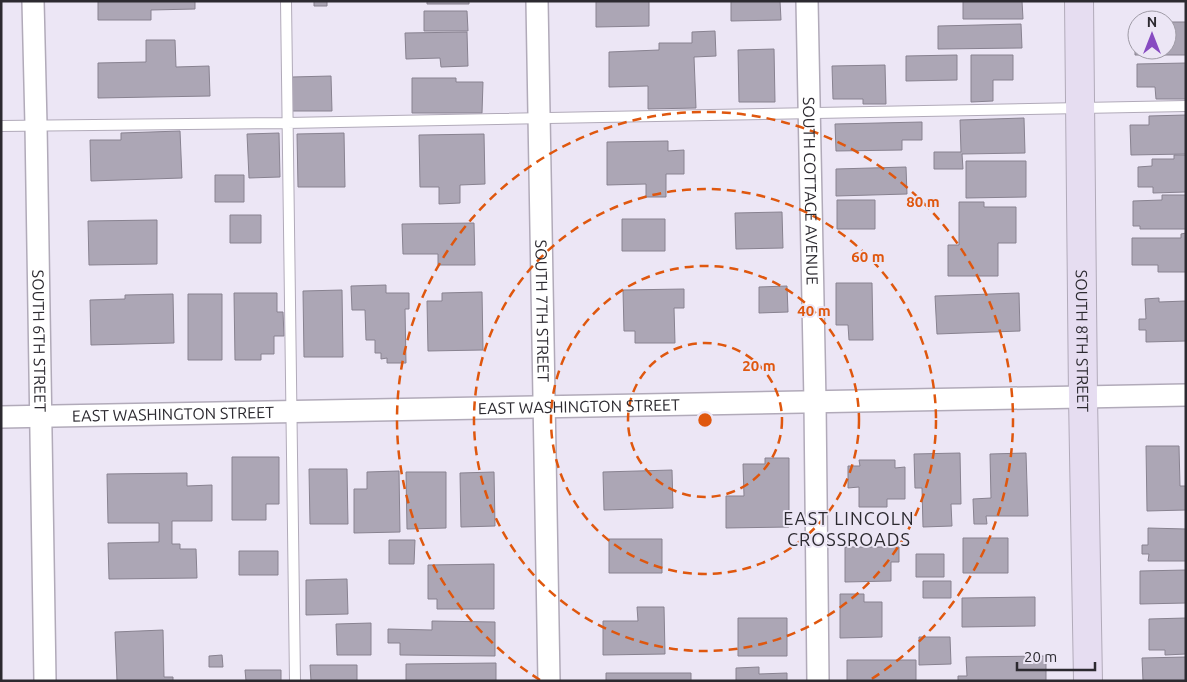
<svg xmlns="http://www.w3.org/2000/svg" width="1187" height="682" viewBox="0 0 1187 682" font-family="Ubuntu,sans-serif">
	<rect width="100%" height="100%" fill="#ece6f5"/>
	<!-- building -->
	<path fill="#aca6b5" stroke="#888290" d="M98,1H195V9L151,10V20H98Z
		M314,1H327V6H314Z
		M427,1H469V4H427Z
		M596,1H649V26L596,27Z
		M731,1H780L781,20L731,21Z
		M963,1H1022L1023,19H963Z
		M424,11H467L468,31H424Z
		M1135,22H1137V50H1167V22H1186V55H1135Z
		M1021,24L1022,48L938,49V26Z
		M715,31L716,56L694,57L696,108L648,109V86L609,87V52L659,50V43H692V32Z
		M467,32L468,66L441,67L440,58L406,59L405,33Z
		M146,40H175L176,67L209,66L210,96L98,98V63L146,62Z
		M774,49L775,102H739L738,50Z
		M957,55V80L906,81V56Z
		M971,55H1013V80H993V101L971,102Z
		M1186,63V99H1156L1155,87H1137V64Z
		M885,65L886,104H863V99H833L832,66Z
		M331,76L332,111H292V77Z
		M412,78H456V82H483L482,113H412Z
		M1186,115V154L1131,155L1130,125H1149V116Z
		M1024,118L1025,153L962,154L963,169H934V152H961L960,120Z
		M922,122V140H902V150L836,151L835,124Z
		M180,131L182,178L91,181L90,140H121V133Z
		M279,133L280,177L249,178L247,134Z
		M344,133L345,187H298L297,134Z
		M484,134L485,184L460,185V203L439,204V187H420L419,135Z
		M668,141V151L684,150V174H666V197H646V184L607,185V142Z
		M1174,155H1186V192L1153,193V187H1138V167L1152,166V159H1174Z
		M966,161H1026V197L966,198Z
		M906,167L907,194L836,196V169Z
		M215,175H244V202H215Z
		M1162,195H1186V229H1140V226H1133V201L1162,200Z
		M837,200H875V229H837Z
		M959,202H984V207H1016V243H998V276H948V245H959Z
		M782,212L783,248L736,249L735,213Z
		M230,215H261V243H230Z
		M622,219H665V251H622Z
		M157,220V264L89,265L88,221Z
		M474,223L475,265H438V254H403L402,224Z
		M1186,233V272H1158V265H1132V238H1181V234Z
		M836,283H872L873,340H849L848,325H836Z
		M386,285V293H409V309H405L406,363H387V358L381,359V353H375V340H366L365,310H352L351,286Z
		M787,286L788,312L759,313V287Z
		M684,289V308H674L675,343H635V331H624L623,290Z
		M342,290L343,357H304L303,291Z
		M482,292L483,350L428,351L427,301H442V293Z
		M234,293H277V312H283L284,336H274V354H261V360H235Z
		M1019,293L1020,331L937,334L935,296Z
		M173,294L174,343L91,345L90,300L125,299V295Z
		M188,294H222V360H188Z
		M1159,298V302L1186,301V341L1146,342V330H1139V319H1146L1145,299Z
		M1146,446H1179L1180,486H1186V510L1147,511Z
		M960,453L961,504H951L952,526L923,527L922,488H915L914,454Z
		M1026,453L1028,516H986L987,524H974L973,499L991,498L990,454Z
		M232,457H279V504H266V520H232Z
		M765,458H789V527L726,528V496H744L743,464H765Z
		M859,460H895V468L905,467V499H887V507H859V487L848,488V466H860Z
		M309,469H347L348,524H310Z
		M672,470L673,508L604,510L603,472Z
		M399,471L400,532L354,533V489H367V472Z
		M406,472H446V528L407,529Z
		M494,472L495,526L461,527L460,473Z
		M187,473V486L212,485V521H172V544H180V549H196L197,578L109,579L108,543L159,542V523H108L107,474Z
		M1148,528L1186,529V561H1148L1149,554H1142V545H1148Z
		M963,538H1008V573H963Z
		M609,539H662V573H609Z
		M389,540H415L414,564H389Z
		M845,547H899V562H891V581L845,582Z
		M239,551H278V575H239Z
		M916,554H944V577H916Z
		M494,564V609H437V599H428V565Z
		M1186,570V603L1140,604V571Z
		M347,579L348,614L306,615V580Z
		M923,581H951V598H923Z
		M840,594H864V602H882V637L840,638Z
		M1035,597V626L962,627V598Z
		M637,607H664L665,654L603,655V621H638Z
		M738,618H787V656H738Z
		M1186,618V654L1165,655V650H1149V619Z
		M432,621L495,622V656L400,655V643H388V629L432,630Z
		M371,623V655H337L336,624Z
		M163,630L164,677H173V681H117L115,632Z
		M919,637H950L951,664L919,665Z
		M222,655L223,667H209V656Z
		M1046,656V681H958V676H967L966,657Z
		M1186,657V681H1143L1142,658Z
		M847,660H916V681H847Z
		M496,663V681H406V664Z
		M310,665H357V681H311Z
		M759,667V674L787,673V681H736V668Z
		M245,670H281V681H246Z
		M606,673H691V681H606Z"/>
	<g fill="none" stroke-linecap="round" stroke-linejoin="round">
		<defs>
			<path id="lane" d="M286,1L295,681
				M1,126L287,123L1186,106"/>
			<g id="street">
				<path id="s1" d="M33,1L36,125L45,681"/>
				<path id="s2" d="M537,1L549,681"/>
				<path id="s3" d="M807,1L815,402L818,681"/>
				<path id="s4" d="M1,417L1186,395"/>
			</g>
			<g id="secondary">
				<path id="s5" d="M1079,1L1083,397L1088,681"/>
			</g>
		</defs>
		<!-- lane casing -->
		<use href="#lane" stroke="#b1aab9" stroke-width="12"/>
		<!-- street casing -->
		<use href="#street" stroke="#b1aab9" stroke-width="24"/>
		<!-- secondary casing -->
		<use href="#secondary" stroke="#b1aab9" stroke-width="30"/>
		<!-- lane -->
		<use href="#lane" stroke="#fff" stroke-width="10"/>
		<!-- street -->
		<use href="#street" stroke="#fff" stroke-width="21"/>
		<!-- secondary -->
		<use href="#secondary" stroke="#e6ddf1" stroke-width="28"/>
	</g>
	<!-- distance rings -->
	<g fill="none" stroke="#df570e" stroke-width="2.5" stroke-dasharray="9 6">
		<circle cx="705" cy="420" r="77"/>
		<circle cx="705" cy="420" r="154"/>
		<circle cx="705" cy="420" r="231"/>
		<path d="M540 680A308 308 0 1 1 870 680"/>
	</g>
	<g text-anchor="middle" stroke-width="4" stroke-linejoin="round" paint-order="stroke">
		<!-- street labels -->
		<g font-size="16" fill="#2c2a30" stroke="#ece6f5">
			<text dy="6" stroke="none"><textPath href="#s3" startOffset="190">SOUTH COTTAGE AVENUE</textPath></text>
			<text dy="6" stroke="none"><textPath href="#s2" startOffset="310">SOUTH 7TH STREET</textPath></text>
			<text dy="6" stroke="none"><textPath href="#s1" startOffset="340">SOUTH 6TH STREET</textPath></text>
			<text dy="6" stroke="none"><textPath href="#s5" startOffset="340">SOUTH 8TH STREET</textPath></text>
			<text dy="6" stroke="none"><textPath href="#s4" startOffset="578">EAST WASHINGTON STREET</textPath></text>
			<text dy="6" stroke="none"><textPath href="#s4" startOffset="172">EAST WASHINGTON STREET</textPath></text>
		</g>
		<!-- neighbourhood labels -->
		<g font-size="18" letter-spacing="1" fill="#2c2a30" stroke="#ece6f5">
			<text x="849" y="525">EAST LINCOLN<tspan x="849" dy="21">CROSSROADS</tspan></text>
		</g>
	</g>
	<circle cx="705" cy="420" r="8" fill="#df570e" stroke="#ece6f5" stroke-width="2.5"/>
	<g font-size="15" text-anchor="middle" font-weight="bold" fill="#df570e" stroke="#ece6f5" stroke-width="4" stroke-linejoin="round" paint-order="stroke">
		<text x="923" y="207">80 m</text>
		<text x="868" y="262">60 m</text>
		<text x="814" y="316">40 m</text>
		<text x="759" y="371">20 m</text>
	</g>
	<!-- border -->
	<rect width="1187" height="682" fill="none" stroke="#2c2a30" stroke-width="5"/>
	<!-- north arrow -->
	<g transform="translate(1152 35)"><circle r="24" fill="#ece6f5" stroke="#9f9ba6"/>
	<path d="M0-4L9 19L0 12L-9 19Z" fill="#874bc1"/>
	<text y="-8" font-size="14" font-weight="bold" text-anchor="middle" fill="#2c2a30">N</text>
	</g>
	<!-- scale -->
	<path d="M1017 662v8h78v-8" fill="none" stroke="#2c2a30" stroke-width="2.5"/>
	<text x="1024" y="662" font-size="15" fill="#2c2a30" stroke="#ece6f5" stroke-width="4" paint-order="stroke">20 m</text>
</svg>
